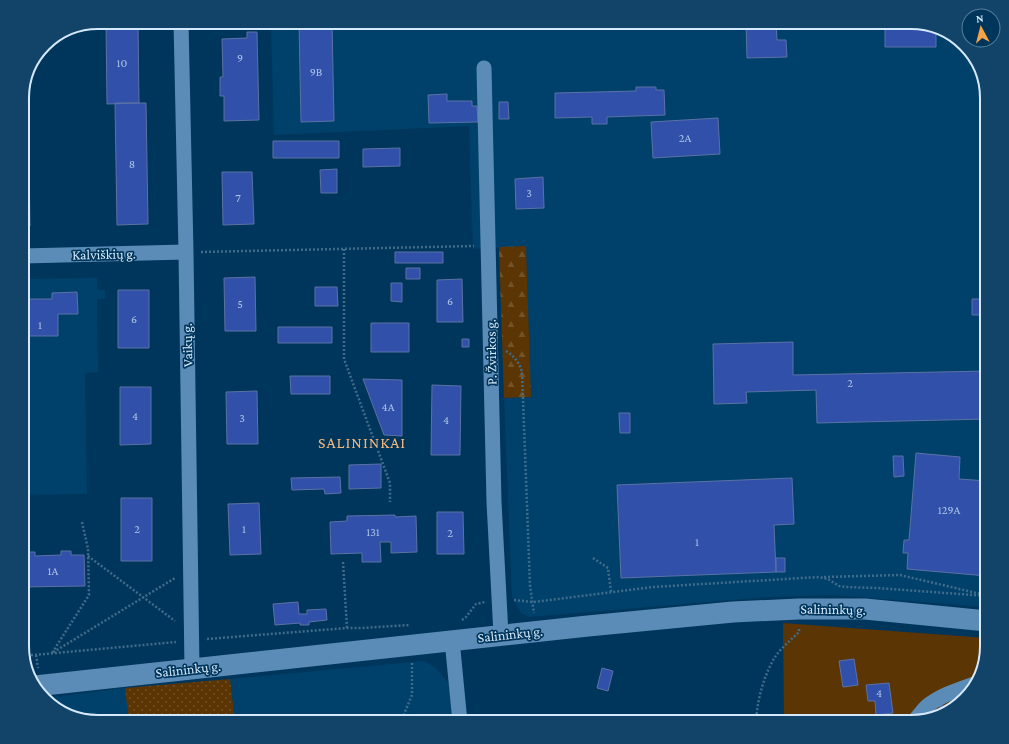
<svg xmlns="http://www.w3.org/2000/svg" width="1009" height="744" viewBox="0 0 1009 744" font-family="'Crimson Pro',serif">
	<defs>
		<pattern id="grass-dots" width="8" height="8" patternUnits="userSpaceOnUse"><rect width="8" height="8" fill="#5b3503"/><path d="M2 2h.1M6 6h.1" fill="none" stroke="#725229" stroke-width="1.8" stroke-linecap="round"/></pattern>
		<pattern id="forest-firs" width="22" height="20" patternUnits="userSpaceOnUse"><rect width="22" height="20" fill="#5b3503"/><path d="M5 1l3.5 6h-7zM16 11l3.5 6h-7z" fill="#725229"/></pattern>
	</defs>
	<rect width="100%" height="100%" fill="#00365b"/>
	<!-- built -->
	<path fill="#00416c" d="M271,22H912L957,37L979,64L987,97V607L831,595L767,597L529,617L521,613L512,597L504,398L531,397L526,246L473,249L469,126L274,135Z
		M97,278V290H105V298L97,299L98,372L85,373L87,494L22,495V279Z
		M424,661L436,668L448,683L451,692L452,722H235L230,679Z
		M125,688L129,722H97L52,707L45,698Z"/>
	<!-- grass -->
	<path fill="url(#grass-dots)" d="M230,679L235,722H129L125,688Z"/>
	<!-- forest -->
	<path fill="url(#forest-firs)" d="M526,246L531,397L504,398L499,247Z"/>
	<!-- garden -->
	<path fill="#5b3503" d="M783,623L987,638V647L972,692L945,714L911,722H784Z"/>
	<!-- building -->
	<path fill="#3050a9" stroke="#5b72a4" d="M106,22H138L139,103L107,104Z
		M299,22H332L334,121L301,122Z
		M746,22H776L777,40H786L787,57L747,58Z
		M885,22H912L936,30V47H885Z
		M247,32H257L259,120L224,121V96H220V77H223L222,39L247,38Z
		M636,87H656V90H664L665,115L607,117V124H592V117L555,118V93L636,91Z
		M447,94V101H472V106H477L478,122L429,123L428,95Z
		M499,102H508L509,119H499Z
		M115,103H146L148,224L117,225Z
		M22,106H28L30,226H22Z
		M718,118L720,154L653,158L651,122Z
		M273,141H339V158H273Z
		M400,148V166L363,167V149Z
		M337,169V193H321L320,170Z
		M222,172H252L254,224L223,225Z
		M543,177L544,208L516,209L515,179Z
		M395,252H443V263H395Z
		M406,268H420V279H406Z
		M255,277L256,331H225L224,278Z
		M462,279L463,322H437V280Z
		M391,283H402V302L391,301Z
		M315,287H337L338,306H315Z
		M118,290H149V348H118Z
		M77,292L78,314H58V336H22V299H52V293Z
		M972,299H987V315H972Z
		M371,323H409V352H371Z
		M278,327H332V343H278Z
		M462,339H469V347H462Z
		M793,342V375L987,371V419L817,423L816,390L746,392L747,403L714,404L713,344Z
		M290,376H330V394H291Z
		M363,379L402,380V436L384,435Z
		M432,385L461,386L460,455H431Z
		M120,387H151V444L120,445Z
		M257,391L258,444H227L226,392Z
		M619,413H630V433H620Z
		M916,453L960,457L959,479L987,481V576L907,569L908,553H903L904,540H909Z
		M893,456H903L904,476L894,477Z
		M381,464V488L349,489V465Z
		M340,477L341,493L325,494L324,489L292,490L291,478Z
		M792,478L794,524L774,525L776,572L621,578L617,485Z
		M121,498H152V561H121Z
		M259,503L261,554L230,555L228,504Z
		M437,512H463L464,554H437Z
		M395,515V517L416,516L417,552L391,553V542H380L381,562H362V553L331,554L330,522L347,521V516Z
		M61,551H71V555H84L85,586L22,587V556H25V552H35V556L61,555Z
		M776,558H785V572H776Z
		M298,602L299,614H307V610L326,609L327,620L309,622V625H300V623L275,625L273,604Z
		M854,659L858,685L843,687L839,661Z
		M602,668L613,671L608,691L597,688Z
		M889,683L893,713L876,715L875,701H868L866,685Z
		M956,705L945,714L941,715L940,706Z
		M866,720H879V722H866Z"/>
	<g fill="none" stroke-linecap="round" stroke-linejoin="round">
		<!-- path -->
		<path stroke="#406c8b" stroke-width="2.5" stroke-dasharray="2 2" stroke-linecap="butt" d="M344,249V359L390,483V502
			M201,252L474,246
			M506,351C514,356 519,362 522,372L530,586L534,613
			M82,522L88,549L89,595L52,653L175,578
			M88,556L175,621
			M593,558L608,568L611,592
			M343,562L347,628
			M824,577L900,575L985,595
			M514,600L533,602L653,587L819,577L828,579L839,586L846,587L877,588L987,596
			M462,620L466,617L476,604L485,602
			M207,639L347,628H362L409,625
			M36,655L38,668
			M23,656L176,642
			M402,719L412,695V663
			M756,722C757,700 764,675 775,657C781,648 791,640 799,632V627"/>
		<!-- street -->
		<path stroke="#5b8cb7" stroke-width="15" d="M181,22L186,252L192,668
			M484,68L494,502L501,635
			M22,256L186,252
			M452,640L460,722
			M914,721C918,717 922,711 926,707C940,695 958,690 974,684"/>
		<!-- secondary -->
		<path stroke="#5b8cb7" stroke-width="21" d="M35,686L588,626L733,612L799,609H865L987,621"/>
	</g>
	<g text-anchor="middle" stroke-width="3.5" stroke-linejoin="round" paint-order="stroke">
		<!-- number labels -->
		<g font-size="12" fill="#abc3e6">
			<text x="240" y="62">9</text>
			<text x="122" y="67">10</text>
			<text x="316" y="76">9B</text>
			<text x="685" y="142">2A</text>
			<text x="132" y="168">8</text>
			<text x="529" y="197">3</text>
			<text x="238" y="202">7</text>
			<text x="450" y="305">6</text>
			<text x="240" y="308">5</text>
			<text x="134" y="323">6</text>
			<text x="40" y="329">1</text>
			<text x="850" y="387">2</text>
			<text x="388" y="411">4A</text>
			<text x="135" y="420">4</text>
			<text x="242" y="422">3</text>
			<text x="446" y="424">4</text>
			<text x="949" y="514">129A</text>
			<text x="137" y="533">2</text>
			<text x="244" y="533">1</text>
			<text x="373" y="536">131</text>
			<text x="450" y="537">2</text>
			<text x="697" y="546">1</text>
			<text x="53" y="575">1A</text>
			<text x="879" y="697">4</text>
		</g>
		<!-- street labels -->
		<g font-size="14" fill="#d4e9fb" stroke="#00365b">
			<text transform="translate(104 254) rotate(-1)" y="5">Kalviškių g.</text>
			<text transform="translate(187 345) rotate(-91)" y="5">Vaikų g.</text>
			<text transform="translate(491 352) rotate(-91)" y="5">P. Žvirkos g.</text>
			<text transform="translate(833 609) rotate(1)" y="5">Salininkų g.</text>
			<text transform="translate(510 634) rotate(-6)" y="5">Salininkų g.</text>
			<text transform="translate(188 669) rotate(-6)" y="5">Salininkų g.</text>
		</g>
		<!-- quarter labels -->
		<g font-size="16" letter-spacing="1" fill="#f0b67c" stroke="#00365b">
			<text x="362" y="448">SALININKAI</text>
		</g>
	</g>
	<!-- crop -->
	<path d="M0 0H1009V744H0ZM98 29H911A69 69 0 0 1 980 98V646A69 69 0 0 1 911 715H98A69 69 0 0 1 29 646V98A69 69 0 0 1 98 29Z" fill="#114468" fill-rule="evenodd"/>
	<path fill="none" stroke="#d4e9fb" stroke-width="2" d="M98 29H911A69 69 0 0 1 980 98V646A69 69 0 0 1 911 715H98A69 69 0 0 1 29 646V98A69 69 0 0 1 98 29Z"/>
	<!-- north arrow -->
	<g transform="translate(981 28) rotate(353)"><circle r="19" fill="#00365b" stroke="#557e9b"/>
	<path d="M0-3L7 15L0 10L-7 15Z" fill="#f5a346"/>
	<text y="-6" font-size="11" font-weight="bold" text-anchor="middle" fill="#d4e9fb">N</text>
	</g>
</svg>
